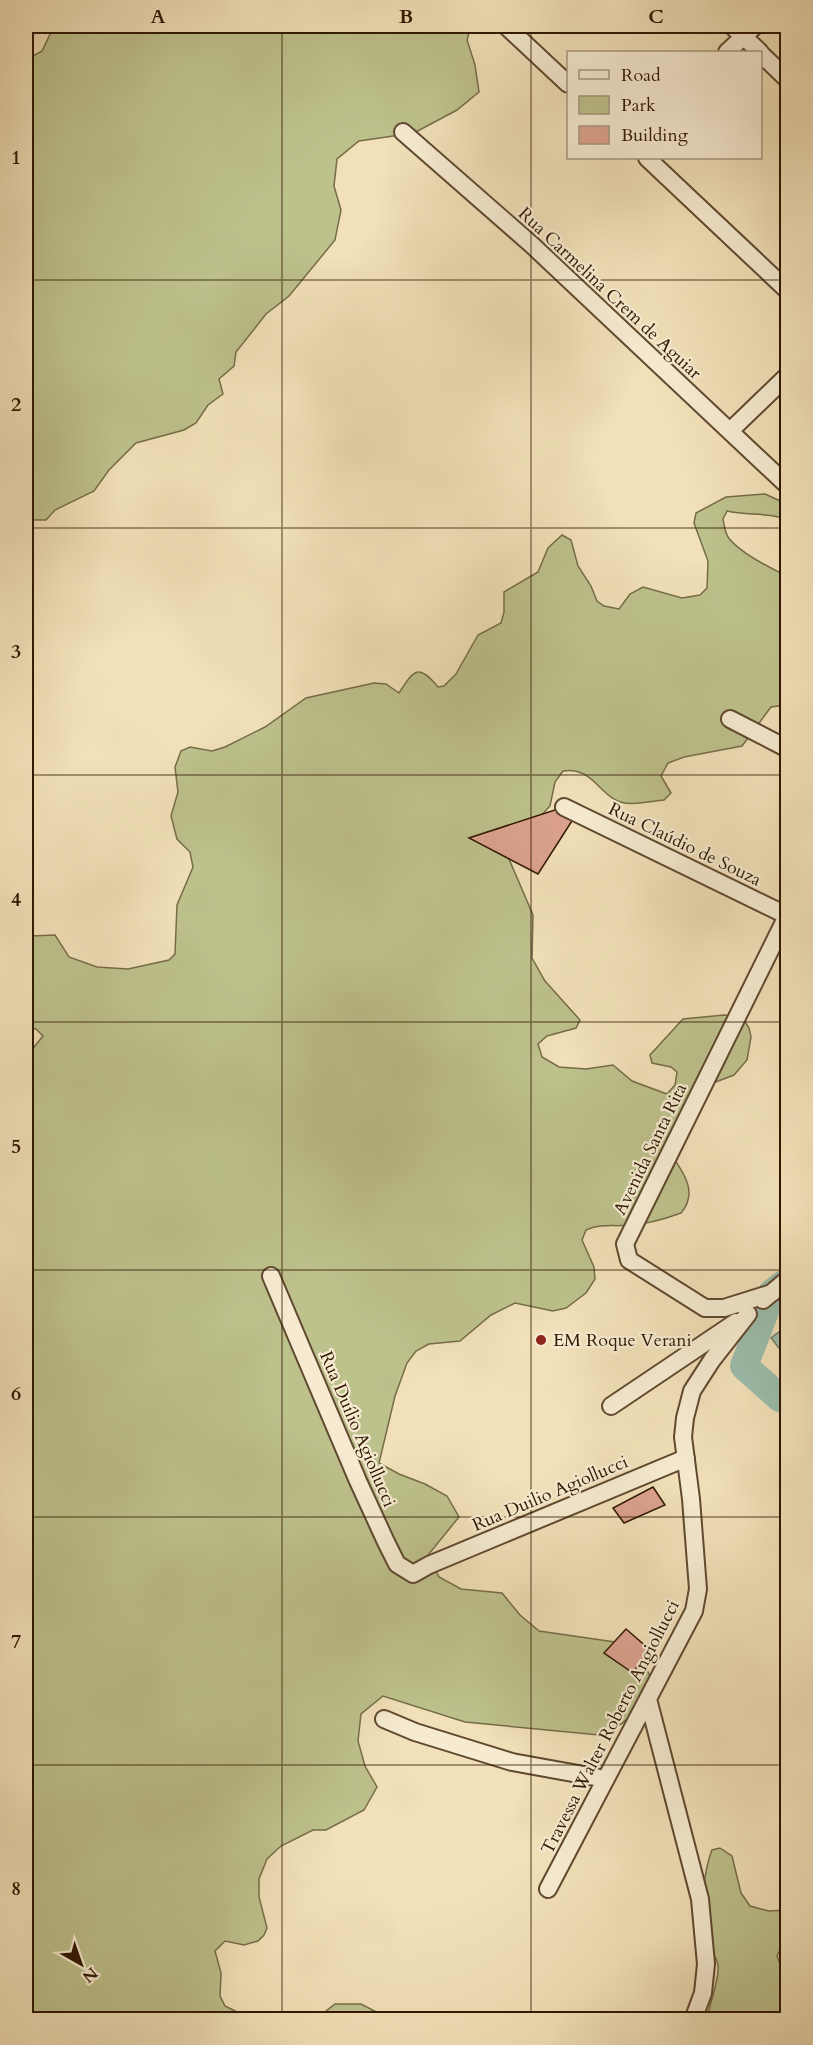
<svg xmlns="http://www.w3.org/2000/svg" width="813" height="2045" viewBox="0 0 813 2045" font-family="Cardo,serif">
	<rect width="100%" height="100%" fill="#f1e0b8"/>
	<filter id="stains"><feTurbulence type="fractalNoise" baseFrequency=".00333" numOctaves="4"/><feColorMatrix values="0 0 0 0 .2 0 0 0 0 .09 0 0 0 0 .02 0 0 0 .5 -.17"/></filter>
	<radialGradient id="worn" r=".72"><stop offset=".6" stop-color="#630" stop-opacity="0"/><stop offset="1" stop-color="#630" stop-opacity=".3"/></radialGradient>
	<!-- green -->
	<path fill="#bdc18c" stroke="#766c47" stroke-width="1.5" d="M54,26H471L467,40L475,65L479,92L457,110L414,133L359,141L337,159L334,186L341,210L335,240L289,296L266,314L236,352L234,366L219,379L223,394L208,405L196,423L184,430L136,443L109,470L94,491L55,510L46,520H26V60L42,51Z
		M765,494L787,504V520C769,512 748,516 727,511L723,519C724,525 725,532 728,537C739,552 770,568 787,576V705L771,707L742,746L684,757L668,763L661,776L671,793L664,800C652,801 636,805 625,803C600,799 594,766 563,771L555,782L550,806L519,839L509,859L533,915L532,958L545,981L580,1020L576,1028L547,1036L538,1044L542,1057L559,1067L586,1069L613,1065L632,1081L667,1094L675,1085L677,1072L671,1067L652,1063L650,1055L683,1019L724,1015L742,1017L749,1028L751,1037L747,1060L734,1075L697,1089L682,1113L686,1141L666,1147C679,1167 701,1190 681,1213C665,1219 647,1224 629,1225C614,1227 601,1223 586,1230L582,1240L594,1267L595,1279L586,1293L566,1308L553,1311L515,1303L491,1315L460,1341L429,1344L416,1351L407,1363L395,1396L379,1463L399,1474L425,1484L447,1496L459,1517L428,1555L439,1577L461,1589L502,1593L520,1615L539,1631L622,1643L641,1658L652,1680L643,1706L621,1724L599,1735L465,1722L383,1696L361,1714L358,1741L365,1766L377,1787L364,1810L326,1830H313L281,1846L267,1859L259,1879V1897L267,1928L264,1935L258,1941L244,1945L225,1941L215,1951L221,1973L220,1996L225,2006L251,2019H26V1057L43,1036L36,1029L26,1027V935L31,936L55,935L69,957L97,967L128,969L169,960L175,954L177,905L193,867L190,852L177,839L171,816L178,792L175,767L181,751L190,747L212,751L225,747L265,727L306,698L374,683L386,684L399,693C414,670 418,663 438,687L444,686L456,674L478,635L501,623L504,612V592L538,572L548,548L562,535L571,540L578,566L591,586L597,601L604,606L619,609L630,594L643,587L682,598L700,595L707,588L708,561L694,523L696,513L726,497Z
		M720,1848L732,1856L741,1893L750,1906L769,1911L787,1910V1935L777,1956L787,1983V2019H707C709,2005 720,1978 718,1965C716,1953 708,1951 703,1942C695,1929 706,1864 712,1850Z
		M335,2004H361L384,2016L437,2017L439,2019H316Z"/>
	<!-- water -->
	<path fill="#9bbdab" stroke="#707b67" stroke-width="1.5" d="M787,1326V1358L771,1338Z"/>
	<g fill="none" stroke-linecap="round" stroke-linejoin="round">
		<!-- river -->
		<path stroke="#9bbdab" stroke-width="28" d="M780,1398L744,1366L772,1293L788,1281"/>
	</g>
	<!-- building -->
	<path fill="#dca28e" stroke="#301702" stroke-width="1.5" d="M564,807L577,813L538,874L469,838Z
		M653,1487L665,1505L624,1523L613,1508Z
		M626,1629L649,1649L633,1673L604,1653Z"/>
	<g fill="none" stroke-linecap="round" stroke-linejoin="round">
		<defs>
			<path id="minor" d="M506,26L568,84
				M732,26L760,52
				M727,52L755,26
				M760,53L788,80
				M403,132L532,245L788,486
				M647,158L788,291
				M730,431L788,375
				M730,719L788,749
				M564,807L788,916
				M271,1276L358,1481L386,1542L397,1564L413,1574L429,1565L686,1458
				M772,1293L724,1308H705L629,1260L625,1244L788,914
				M763,1300L788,1279
				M611,1406L736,1322
				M648,1699L700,1899L706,1964L703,1993L693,2020
				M384,1719L415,1732L512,1762L606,1779
				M548,1889L694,1611L698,1589L691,1499L683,1437L685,1418L692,1391L712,1360L748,1314"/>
		</defs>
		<!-- minor casing -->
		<use href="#minor" stroke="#604930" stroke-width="20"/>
		<!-- minor -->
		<use href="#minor" stroke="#f6ebd1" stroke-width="16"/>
	</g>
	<!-- grid -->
	<path fill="none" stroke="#301702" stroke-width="1.5" stroke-opacity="0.55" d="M282,26V2020M531,26V2020M26,280H788M26,528H788M26,775H788M26,1022H788M26,1270H788M26,1517H788M26,1765H788"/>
	<!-- markers -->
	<circle fill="#8f2418" stroke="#f6ebd1" stroke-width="2" cx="541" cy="1340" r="6"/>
	<g text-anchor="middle" stroke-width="4.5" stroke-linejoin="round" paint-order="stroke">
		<!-- street labels -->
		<g font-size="18" fill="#301702" stroke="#f6ebd1">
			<text transform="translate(610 293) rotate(43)" y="6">Rua Carmelina Crem de Aguiar</text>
			<text transform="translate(685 844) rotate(26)" y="6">Rua Claúdio de Souza</text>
			<text transform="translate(650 1149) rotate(-64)" y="6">Avenida Santa Rita</text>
			<text transform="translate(358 1429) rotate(67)" y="6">Rua Duílio Agiollucci</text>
			<text transform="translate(550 1493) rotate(-23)" y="6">Rua Duilio Agiollucci</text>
			<text transform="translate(610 1727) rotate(-63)" y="6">Travessa Walter Roberto Angiollucci</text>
		</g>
		<!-- poi labels -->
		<g font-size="18" fill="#301702" stroke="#f6ebd1" text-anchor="start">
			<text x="553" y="1346">EM Roque Verani</text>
		</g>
	</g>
	<!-- margin -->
	<rect width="813" height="2045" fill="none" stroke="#f1e0b8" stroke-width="66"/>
	<!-- legend -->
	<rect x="567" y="51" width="195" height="108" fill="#f6ebd1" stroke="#a7967e" stroke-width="1.5"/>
	<rect x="579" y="70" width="30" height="9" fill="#f6ebd1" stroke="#a7967e" stroke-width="1.5"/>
	<text x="621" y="81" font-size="18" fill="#301702">Road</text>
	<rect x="579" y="96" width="30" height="18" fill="#bdc18c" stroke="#a7967e" stroke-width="1.5"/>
	<text x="621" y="111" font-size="18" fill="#301702">Park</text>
	<rect x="579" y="126" width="30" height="18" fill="#dca28e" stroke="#a7967e" stroke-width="1.5"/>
	<text x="621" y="141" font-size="18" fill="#301702">Building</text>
	<!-- north arrow -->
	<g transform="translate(81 1964) rotate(140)" stroke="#f6ebd1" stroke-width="4.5" paint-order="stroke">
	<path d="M0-4.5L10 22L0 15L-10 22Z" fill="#301702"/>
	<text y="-9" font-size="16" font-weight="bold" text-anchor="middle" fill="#301702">N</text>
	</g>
	<rect x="33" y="33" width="747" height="1979" fill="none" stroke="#301702" stroke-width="2"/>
	<g font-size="20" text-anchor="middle" font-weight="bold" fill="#301702">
		<text x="158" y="23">A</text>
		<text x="406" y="23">B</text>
		<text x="656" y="23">C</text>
		<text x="16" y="164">1</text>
		<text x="16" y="411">2</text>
		<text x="16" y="658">3</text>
		<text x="16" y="906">4</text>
		<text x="16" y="1153">5</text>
		<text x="16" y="1400">6</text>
		<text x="16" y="1648">7</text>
		<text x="16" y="1895">8</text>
	</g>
	<rect width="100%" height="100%" filter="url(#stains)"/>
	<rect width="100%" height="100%" fill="url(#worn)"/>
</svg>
